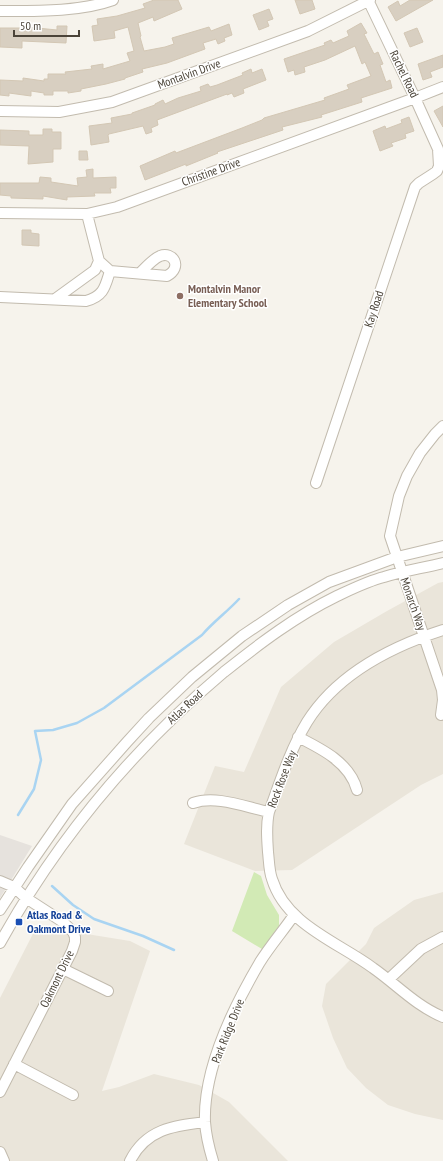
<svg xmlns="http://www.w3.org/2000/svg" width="443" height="1161" viewBox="0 0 443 1161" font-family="'PT Sans Narrow',sans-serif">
	<rect width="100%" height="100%" fill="#f6f3ec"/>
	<!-- residential -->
	<path fill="#eae5da" d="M443,582V774L421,785L292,870L255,871L184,844L215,766L244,772L281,687L334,642L387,611L438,583Z
		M443,892V1120L415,1114L388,1105L366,1088L347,1068L333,1038L322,1006L326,984L366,944L374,928L414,900Z
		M37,926L130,941L150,951L102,1091L119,1087L154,1074L199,1085L229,1102L288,1161H0V998Z"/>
	<!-- industrial -->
	<path fill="#e6e2dd" d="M0,835L32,846L0,898Z"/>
	<!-- green -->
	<path fill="#d2eab5" d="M254,872L261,876L267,895L279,915V926L262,949L232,931Z"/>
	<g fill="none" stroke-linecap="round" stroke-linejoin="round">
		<!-- stream -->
		<path stroke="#a9d4f2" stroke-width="2.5" d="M18,815L34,789L41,760L35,731L53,730L77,723L104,708L202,635C213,622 227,612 239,599
			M52,886L73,905L94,919L143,936L174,950"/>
	</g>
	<!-- building -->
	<path fill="#d8cfc1" stroke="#d3c7b4" d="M154,0H178L182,9L154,21L153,17L138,23L141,36L140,37L144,51L165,47L174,44L172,38L209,27L211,31L229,24L232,35L224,38L225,41L218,44L216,39L203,43L205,49L167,63L142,69L143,72L125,78V79L106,84L81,89V91L68,93V91H53V95H44V93L31,91V96L9,93V96L0,95V80L23,81V78L44,81V79H48V74H66L65,72L92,69L91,66L103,64V69L130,61L127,53L134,51L128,27L114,31L115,38L94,41L92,26L98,25L97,19L117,16L145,8L143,4Z
		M295,0H312L315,9L300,14Z
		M410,0H433L396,21L388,7L398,1L400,6Z
		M269,9L273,19L267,21L269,26L259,30L253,15Z
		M361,23L367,33L364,34L374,54L378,52L383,64L380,65L386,82L390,80L392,88L361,98L362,102L321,115L322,117L282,127L283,130L217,152L218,153L186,166V164L145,180L140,166L175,151L176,153L242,128L262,120L264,118L325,100L324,98L349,89L347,85L371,76L365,62L362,64L355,46L325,60L304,67L305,72L295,75L294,70L288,72L284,59L325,45L324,43L331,40L333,43L349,36L347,31Z
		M57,26H67L66,43L22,41V48L0,47V28H27V27L57,30Z
		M417,28L423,42L410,47L404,33Z
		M443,55V67L430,72L432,77L423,80L418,64Z
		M251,69L252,73L262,69L266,80L243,89L244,93L234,97L232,93L227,95V94L157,120L158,125L151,128L152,132L146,134L143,126L109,134L108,135L109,142L91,145L89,126L112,123L111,118L132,114V113L155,105V104L163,100L165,104L178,98L201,91L200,87L208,84L210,87L217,85L243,75L242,73Z
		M443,106V127L434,111Z
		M409,117L414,131L405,134L406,138L391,143L393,146L380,151L373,131L385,126L386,129L402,123L401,120Z
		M43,129H52V132H61V149H53V162L28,164L29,146L0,145V130L29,131V135H43Z
		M79,151H87L88,160H79Z
		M93,169V178L116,177V188H110L111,193H94L95,196L67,197V200L43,196V199L11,198V196L0,195V183H39L40,177L51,178V182L78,186L77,178L87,177L86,170Z
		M22,230H31V233L39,234V246L22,245Z"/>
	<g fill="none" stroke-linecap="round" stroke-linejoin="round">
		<defs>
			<path id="minor" d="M0,11C35,11 80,12 113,0
				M0,111L59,112L112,102L308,31L370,0
				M0,213L87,214L117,207L415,98L443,87
				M110,271L167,276C183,267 173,251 160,256C153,259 146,267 140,273
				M0,297L86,301C104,296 105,287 110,271L99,261L87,214
				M55,299L95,270L99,261
				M316,483L415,187L419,183L433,174L437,171L439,166L438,149L415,98L368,0
				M443,630C390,647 337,674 307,722C290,750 280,782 269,812C266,825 267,838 268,852C269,860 269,871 272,879C286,925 338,942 373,968C396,984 416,1006 443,1017
				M441,715L443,700L442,690L390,536L399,496L407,476L420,453L435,434L443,426
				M298,737C322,749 350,763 357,790
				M193,803C216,795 245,807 269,812
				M0,881L14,887L26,898L63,922L73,932L75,937V942L72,951L0,1092
				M0,910L28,867L72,804L127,742L149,718L192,677L242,636L288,605L329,582L397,557L443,546
				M0,943C57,840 134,748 224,672C259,644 296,616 337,596C352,589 368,581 384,577C403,571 423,568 443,563
				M63,969L108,991
				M389,979L421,949L443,937
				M14,1064L73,1095
				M0,1152L4,1161
				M130,1161C146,1129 173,1126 205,1122
				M213,1161C209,1148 206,1136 205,1122C203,1070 234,1006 260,962C270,946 283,931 294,915"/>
		</defs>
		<!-- minor casing -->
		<use href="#minor" stroke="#c2bbae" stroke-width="12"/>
		<!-- minor -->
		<use href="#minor" stroke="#fff" stroke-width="10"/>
	</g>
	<!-- markers -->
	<circle fill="#8d6e63" stroke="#fff" stroke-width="1.5" cx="180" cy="296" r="4"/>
	<rect fill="#1a4fb4" stroke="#fff" stroke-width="1.5" x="15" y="918" width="8" height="8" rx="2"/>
	<g text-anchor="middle" stroke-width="3" stroke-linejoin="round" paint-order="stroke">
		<!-- street labels -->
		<g font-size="12" fill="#4b4439" stroke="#fff">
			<text transform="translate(189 74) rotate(-20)" y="4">Montalvin Drive</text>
			<text transform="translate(404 74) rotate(64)" y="4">Rachel Road</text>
			<text transform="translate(211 172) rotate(-20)" y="4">Christine Drive</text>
			<text transform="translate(374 309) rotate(-72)" y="4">Kay Road</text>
			<text transform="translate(413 604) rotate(71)" y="4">Monarch Way</text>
			<text transform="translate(185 707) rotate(-43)" y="4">Atlas Road</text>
			<text transform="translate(282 779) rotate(-69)" y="4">Rock Rose Way</text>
			<text transform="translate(57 979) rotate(-64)" y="4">Oakmont Drive</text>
			<text transform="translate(228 1031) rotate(-68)" y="4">Park Ridge Drive</text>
		</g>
		<!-- education labels -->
		<g font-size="12" font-weight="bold" fill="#785e54" stroke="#fff" text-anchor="start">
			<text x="188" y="293">Montalvin Manor<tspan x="188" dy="14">Elementary School</tspan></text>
		</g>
		<!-- transit labels -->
		<g font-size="12" font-weight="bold" fill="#164399" stroke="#fff" text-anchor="start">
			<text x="27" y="919">Atlas Road &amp;<tspan x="27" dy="14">Oakmont Drive</tspan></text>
		</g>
	</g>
	<!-- scale -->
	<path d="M14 30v6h65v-6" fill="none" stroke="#4b4439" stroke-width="2"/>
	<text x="20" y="30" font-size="12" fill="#4b4439" stroke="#ffffff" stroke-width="3" paint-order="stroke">50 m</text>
</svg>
